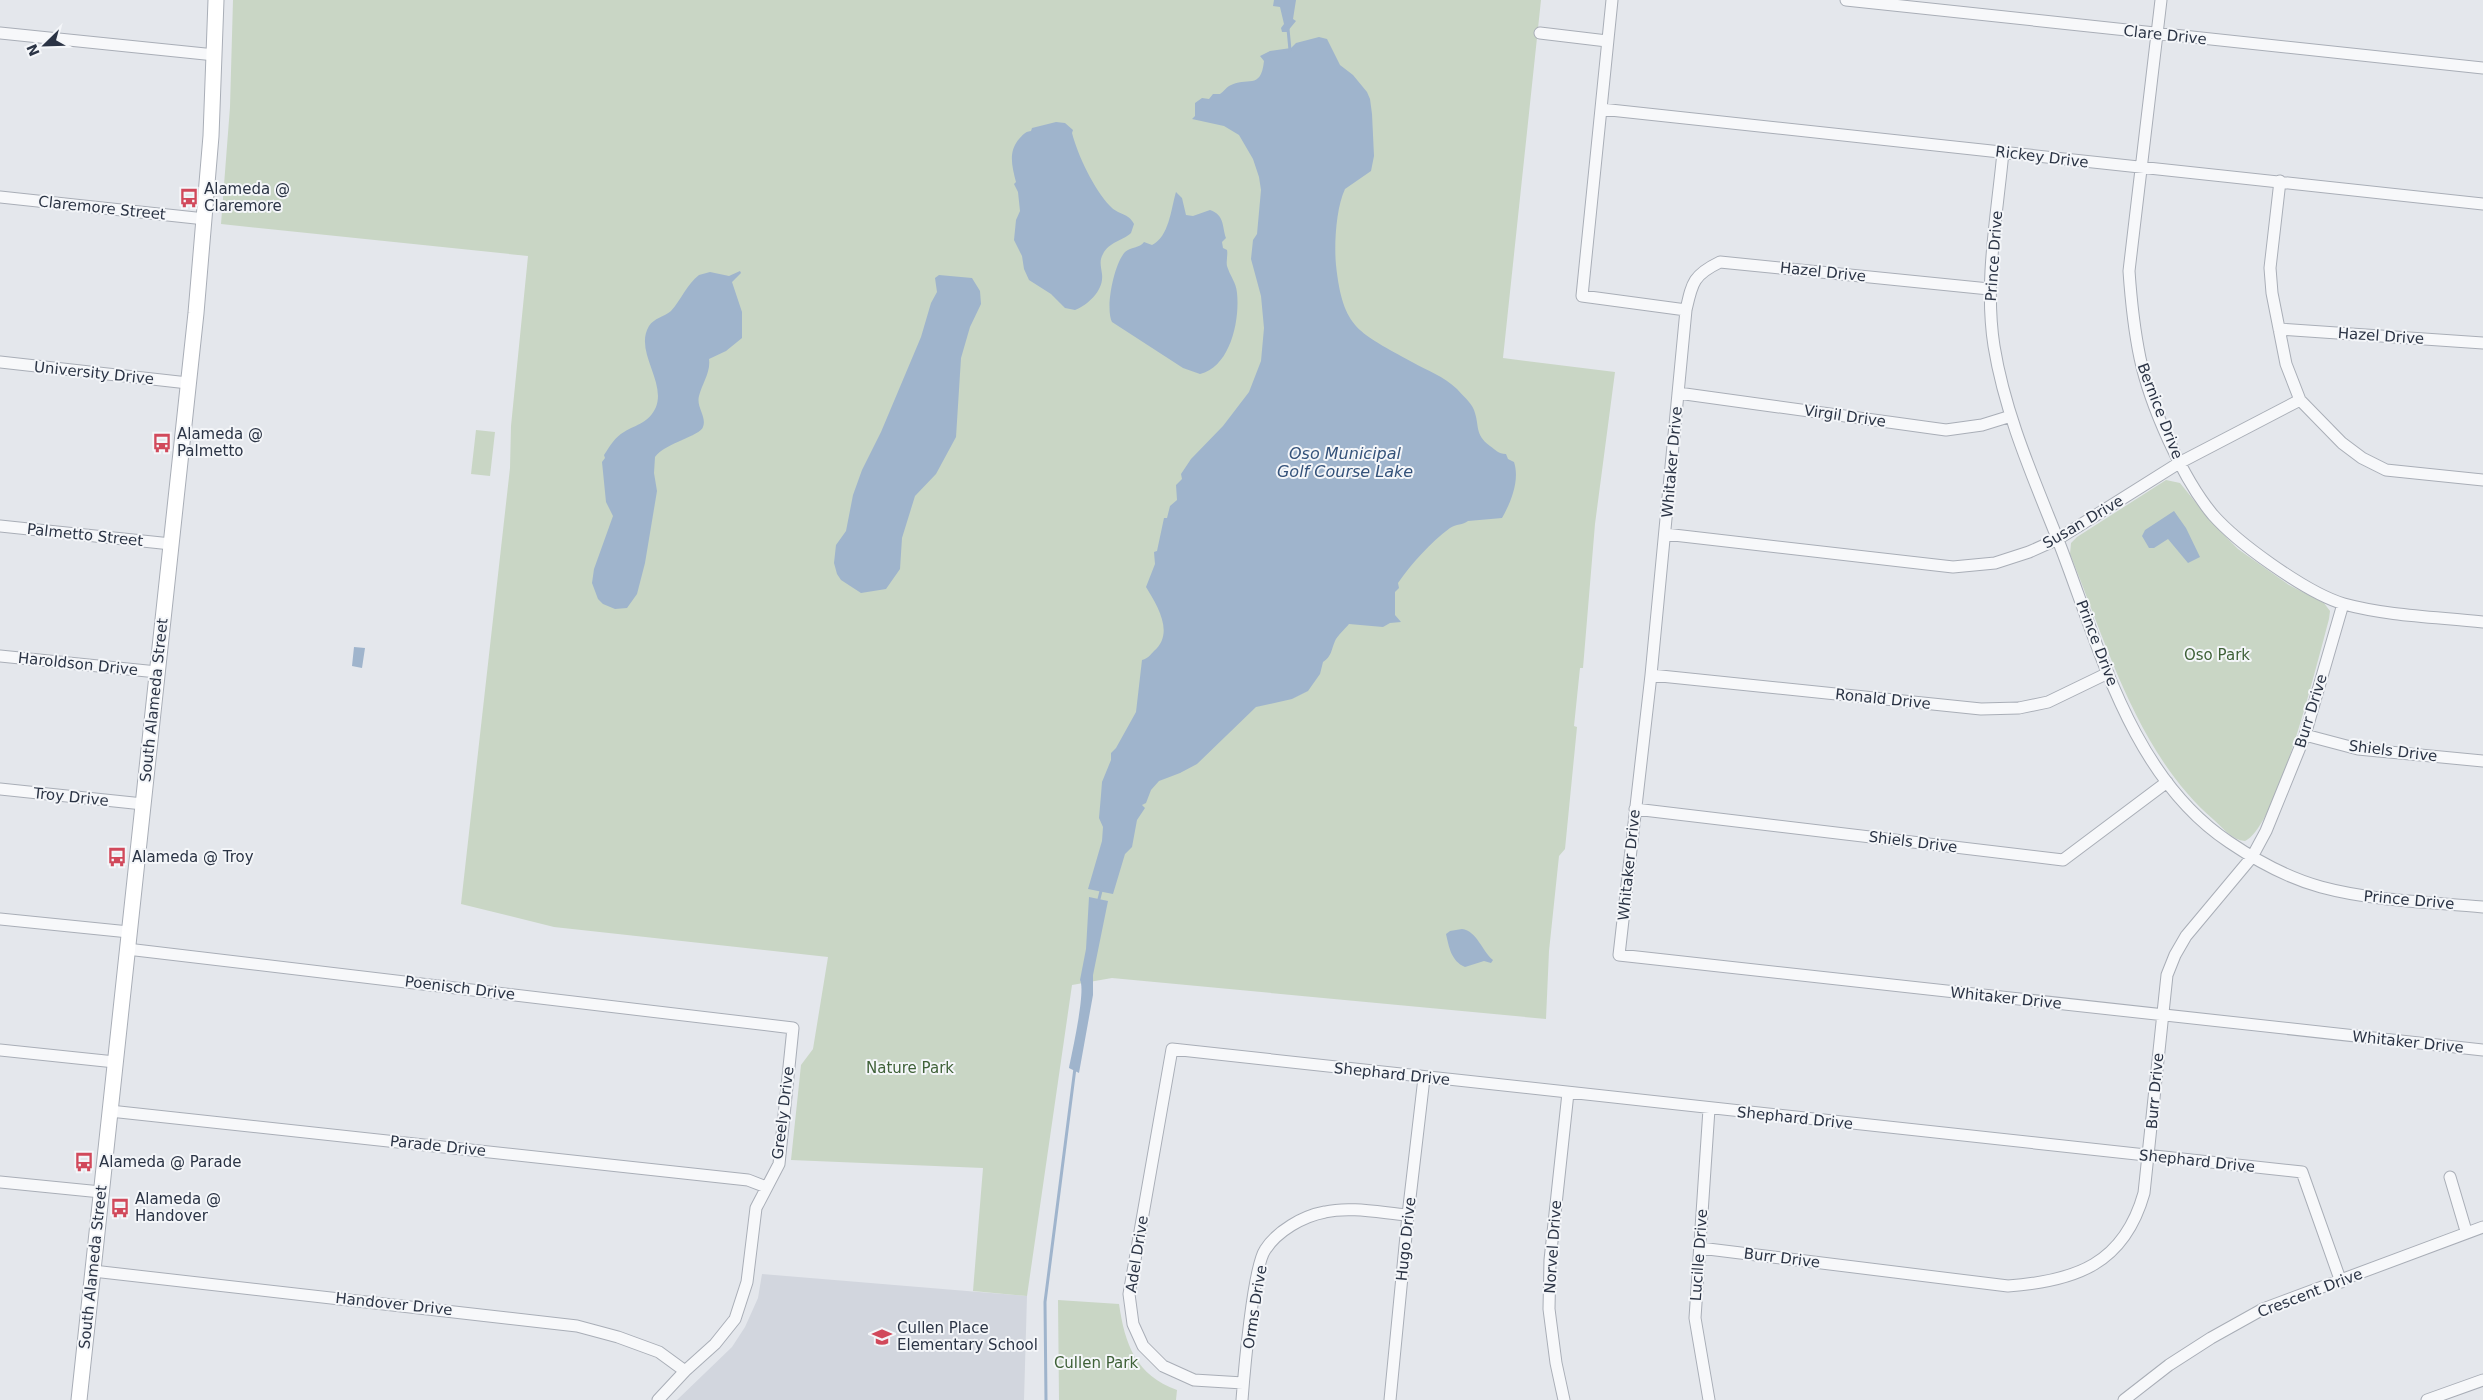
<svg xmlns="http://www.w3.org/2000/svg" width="2483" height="1400" viewBox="0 0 2483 1400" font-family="'DejaVu Sans',sans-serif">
	<rect width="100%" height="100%" fill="#e4e7ec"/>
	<!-- built -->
	<path fill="#d2d6de" d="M762,1274L1027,1296L1024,1400H677L732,1347L745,1327L758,1298Z"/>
	<!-- green -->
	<path fill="#c9d6c5" d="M233,0H1541L1503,358L1615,372L1595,524L1583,668H1580L1574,726L1577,727L1565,849L1559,856L1549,951L1546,1019L1112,978L1072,985L1027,1296L973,1291L983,1168L791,1160L801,1065L813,1049L828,957L554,927L461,904L510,468L511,426L528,256L221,224L230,107Z
		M476,430L495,432L490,476L471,474Z
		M2166,480L2180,483L2214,525L2238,549L2289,585L2324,603L2330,611L2329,619C2318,659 2278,826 2245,841C2232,840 2223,828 2214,820C2138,755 2107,645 2070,554L2071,543L2077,537Z
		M1058,1300L1119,1304C1125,1345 1136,1375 1177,1390L1176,1400H1059Z"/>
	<!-- water -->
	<path fill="#9fb4cc" d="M1274,0H1296L1293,19L1296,21L1287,32H1282L1281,28L1284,24L1280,7L1273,6Z
		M1319,37L1327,39L1340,65L1353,75L1367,92L1370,99L1372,114L1374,156L1371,171L1345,189C1336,208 1334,245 1336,265C1343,330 1359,332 1412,362C1428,371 1443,376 1457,389C1462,395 1471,402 1474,410C1480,426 1474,434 1490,446C1496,450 1498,454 1506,454L1508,459L1514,462C1520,480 1511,502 1502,518L1468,521C1463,525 1456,524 1450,528C1430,543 1412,563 1398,583L1399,588L1395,592V615L1401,622L1390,623L1383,627L1349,624C1345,629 1337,636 1335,641C1331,650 1332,656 1323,662L1320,674L1308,691L1292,699L1256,707L1197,764L1180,773L1159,781L1151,790L1146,803L1142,805L1145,808L1137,820L1132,847L1125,854L1113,894L1088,889L1102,841L1103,827L1099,818L1101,795L1102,782L1111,760V753L1116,748L1136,712L1142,660C1149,658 1150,655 1154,651C1175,633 1157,605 1146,587L1155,564L1154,552L1157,551L1164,518H1167L1170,506L1177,500L1176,485L1182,479L1181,474L1191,459L1223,426L1249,392L1261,361L1264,328L1261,296L1251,259L1253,240L1257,234L1261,190L1259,177L1253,159L1239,135L1224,126L1192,119L1195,116V103L1202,98L1209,99L1213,94H1220C1223,92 1226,88 1229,86C1247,76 1261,91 1264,61L1260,56L1270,51L1291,48L1296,43Z
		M1056,122L1065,123L1073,130L1072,133C1078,156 1094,189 1110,206C1118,215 1129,213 1134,224L1131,233C1122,241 1109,242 1103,254C1099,261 1101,266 1102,274C1104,290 1089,304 1075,310L1065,308L1051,294L1029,280L1024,269L1022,256L1014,240L1016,220L1020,211L1018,192L1014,184L1016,182C1012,166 1008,152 1019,139C1023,135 1024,132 1031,131L1032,128Z
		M1176,192L1182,198L1186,215L1193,216L1210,210C1225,215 1222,227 1226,238L1222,242L1223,248L1227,250C1228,255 1226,261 1227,266C1230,276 1236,282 1237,293C1240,321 1230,367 1200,374L1183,368L1112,322C1105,308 1114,264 1125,252C1130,247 1140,248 1144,242L1152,245C1169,237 1171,209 1176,192Z
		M740,271L741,273L732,282L742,312V338L726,351L709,359C711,372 702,384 699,396C696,407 707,417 703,427C700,436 665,443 655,457L654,473L657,491L645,563L637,594L627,608L615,609L603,604L598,599L592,583L594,569L613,516L606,502L602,462L605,458L604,455C610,446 615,437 624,432C637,424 649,423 656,407C666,381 634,351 649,326C654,318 664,317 671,311C681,300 687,284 699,275L710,272L729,276Z
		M939,275L972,278L980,291L981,304L970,327L961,358L956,437L936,474L915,496L902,538L900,569L886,589L861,593L841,580L837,574L834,563L836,545L846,531L853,495L862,470L881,432L921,337L931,303L937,292L935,278Z
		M2174,511L2186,528L2200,557L2188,563L2168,539L2154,548H2149L2142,536L2145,530Z
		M354,647L365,648L362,668L352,666Z
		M1089,897L1108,901L1093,975V995L1079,1073L1069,1068C1072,1053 1086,990 1080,980L1086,949Z
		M1462,929C1477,931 1482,951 1493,960L1491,963L1484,961L1465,967C1451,961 1449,947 1446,934L1450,931Z"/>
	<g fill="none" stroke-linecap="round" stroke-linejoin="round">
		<!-- stream -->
		<path stroke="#9fb4cc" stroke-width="3" d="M1288,29L1290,50
			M1098,903L1102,887
			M1046,1400L1045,1302L1075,1068"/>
		<defs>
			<path id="minor" d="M1612,0L1582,296L1686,310
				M1846,0L2483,68
				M2161,0L2129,271C2131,300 2134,329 2140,358C2150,405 2182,478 2213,515C2229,533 2251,550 2271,564C2291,578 2320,597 2344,604C2388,616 2437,617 2483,622
				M0,33L215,55
				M1540,33L1607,41
				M1601,109L2483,204
				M2003,152C1997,216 1984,282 1994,346C2005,414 2033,477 2058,540C2099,645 2130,776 2229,842C2257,861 2288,878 2321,887C2373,901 2429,902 2483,907
				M2280,181L2270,268L2272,293L2286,364L2300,400L2342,443L2362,458L2386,470L2483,480
				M0,197L205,219
				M1989,289L1720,262C1693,275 1692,283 1686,310L1651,675L1619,955L2483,1050
				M2279,329L2483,343
				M0,362L188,383
				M1678,393L1946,430L1982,425L2011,416
				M0,526L171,544
				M1665,534L1953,567L1995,563L2029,552L2058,539L2179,463L2300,400
				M0,656L157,672
				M1651,675L1981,709L2019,708L2048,702L2108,673
				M2305,735L2358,749L2483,761
				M0,789L143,804
				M1635,809L2063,860L2167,782
				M0,919L129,932
				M127,949L793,1028L779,1164L756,1208L747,1282L735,1319L715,1344L685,1371L658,1400
				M0,1050L115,1062
				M1709,1109L1695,1318L1709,1400
				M110,1111L748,1180L766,1187
				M2450,1177L2466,1231
				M0,1182L101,1192
				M1700,1248L2008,1286C2076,1281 2124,1264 2144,1193L2167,975L2175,955L2186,936L2252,857L2266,831L2305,735L2343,604
				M93,1271L577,1326L618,1337L659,1352L685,1371
				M1243,1383L1194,1380L1163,1366L1143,1346L1133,1324L1129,1294L1172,1049L2302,1172L2341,1282
				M1242,1400C1244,1374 1253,1268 1265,1250C1277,1231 1303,1216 1325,1212C1350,1206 1382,1213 1408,1215
				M1390,1400L1408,1215L1424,1078
				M1564,1400L1556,1363L1549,1309L1550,1260L1568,1093
				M2124,1400L2169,1365L2211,1338L2263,1309L2483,1227
				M2427,1400L2483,1380"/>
			<path id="secondary" d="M79,1400L196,313L211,136L216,0"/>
		</defs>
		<!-- minor casing -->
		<use href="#minor" stroke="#a9aeb7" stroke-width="13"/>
		<!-- secondary casing -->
		<use href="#secondary" stroke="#a9aeb7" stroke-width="17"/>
		<!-- minor -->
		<use href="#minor" stroke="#f7f8fa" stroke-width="11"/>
		<!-- secondary -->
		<use href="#secondary" stroke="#fff" stroke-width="15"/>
	</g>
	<!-- icons -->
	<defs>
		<symbol id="bus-bare" viewBox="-9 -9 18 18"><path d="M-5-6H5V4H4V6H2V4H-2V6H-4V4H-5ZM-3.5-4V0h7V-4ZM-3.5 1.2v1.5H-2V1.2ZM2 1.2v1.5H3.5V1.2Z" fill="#d1495b" stroke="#f4f6f9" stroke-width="2.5" paint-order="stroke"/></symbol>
		<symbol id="school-bare" viewBox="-9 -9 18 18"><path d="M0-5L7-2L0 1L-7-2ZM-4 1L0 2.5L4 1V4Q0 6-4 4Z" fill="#d1495b" stroke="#f4f6f9" stroke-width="2.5" paint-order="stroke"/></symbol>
	</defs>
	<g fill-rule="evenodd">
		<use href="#bus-bare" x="175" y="184" width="28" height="28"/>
		<use href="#bus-bare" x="148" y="429" width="28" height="28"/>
		<use href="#bus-bare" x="103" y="843" width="28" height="28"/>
		<use href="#bus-bare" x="70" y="1148" width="28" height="28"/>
		<use href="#bus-bare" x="106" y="1194" width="28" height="28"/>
		<use href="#school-bare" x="868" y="1323" width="28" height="28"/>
	</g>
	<g text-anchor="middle" stroke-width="4" stroke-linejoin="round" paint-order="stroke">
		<!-- street labels -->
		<g font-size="15" fill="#2b3445" stroke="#f4f6f9">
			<text transform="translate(2165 35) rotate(6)" y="5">Clare Drive</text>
			<text transform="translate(2042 157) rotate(7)" y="5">Rickey Drive</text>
			<text transform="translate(102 208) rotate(6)" y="5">Claremore Street</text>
			<text transform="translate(1994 256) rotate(-86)" y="5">Prince Drive</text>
			<text transform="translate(1823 272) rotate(6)" y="5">Hazel Drive</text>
			<text transform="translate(2381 336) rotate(4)" y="5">Hazel Drive</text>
			<text transform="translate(94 373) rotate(6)" y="5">University Drive</text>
			<text transform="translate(2160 411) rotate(69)" y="5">Bernice Drive</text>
			<text transform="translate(1845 416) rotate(8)" y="5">Virgil Drive</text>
			<text transform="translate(1672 462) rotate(-85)" y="5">Whitaker Drive</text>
			<text transform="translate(2083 522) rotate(-30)" y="5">Susan Drive</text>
			<text transform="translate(85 535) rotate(6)" y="5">Palmetto Street</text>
			<text transform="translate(2097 643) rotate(69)" y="5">Prince Drive</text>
			<text transform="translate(78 664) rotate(6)" y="5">Haroldson Drive</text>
			<text transform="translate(1883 699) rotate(6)" y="5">Ronald Drive</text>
			<text transform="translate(154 700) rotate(-84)" y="5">South Alameda Street</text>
			<text transform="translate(2311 711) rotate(-73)" y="5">Burr Drive</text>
			<text transform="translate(2393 751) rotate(7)" y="5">Shiels Drive</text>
			<text transform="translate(71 797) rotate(6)" y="5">Troy Drive</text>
			<text transform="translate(1913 842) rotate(7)" y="5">Shiels Drive</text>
			<text transform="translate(1629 865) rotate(-84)" y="5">Whitaker Drive</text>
			<text transform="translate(2409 900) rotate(5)" y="5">Prince Drive</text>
			<text transform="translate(460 988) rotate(7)" y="5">Poenisch Drive</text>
			<text transform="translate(2006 998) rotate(6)" y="5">Whitaker Drive</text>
			<text transform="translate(2408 1042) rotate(6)" y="5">Whitaker Drive</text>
			<text transform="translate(1392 1074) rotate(6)" y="5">Shephard Drive</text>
			<text transform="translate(2155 1091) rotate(-85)" y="5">Burr Drive</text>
			<text transform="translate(783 1113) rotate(-83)" y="5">Greely Drive</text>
			<text transform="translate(1795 1118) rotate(6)" y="5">Shephard Drive</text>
			<text transform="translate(438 1146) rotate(6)" y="5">Parade Drive</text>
			<text transform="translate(2197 1161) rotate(6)" y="5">Shephard Drive</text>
			<text transform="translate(1406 1239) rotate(-84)" y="5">Hugo Drive</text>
			<text transform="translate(1553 1247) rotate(-86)" y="5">Norvel Drive</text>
			<text transform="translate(1137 1254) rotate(-81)" y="5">Adel Drive</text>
			<text transform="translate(1699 1255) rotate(-86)" y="5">Lucille Drive</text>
			<text transform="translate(1782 1258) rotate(7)" y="5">Burr Drive</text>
			<text transform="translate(93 1267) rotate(-84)" y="5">South Alameda Street</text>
			<text transform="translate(2310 1293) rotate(-21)" y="5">Crescent Drive</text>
			<text transform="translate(394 1304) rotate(6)" y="5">Handover Drive</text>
			<text transform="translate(1255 1307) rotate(-81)" y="5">Orms Drive</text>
		</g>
		<!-- poi labels -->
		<g font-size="15" fill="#2b3445" stroke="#f4f6f9" text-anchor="start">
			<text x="204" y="194">Alameda @<tspan x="204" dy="17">Claremore</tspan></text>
			<text x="177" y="439">Alameda @<tspan x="177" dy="17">Palmetto</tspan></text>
			<text x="132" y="862">Alameda @ Troy</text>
			<text x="99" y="1167">Alameda @ Parade</text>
			<text x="135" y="1204">Alameda @<tspan x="135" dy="17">Handover</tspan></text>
			<text x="897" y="1333">Cullen Place<tspan x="897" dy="17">Elementary School</tspan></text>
		</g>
		<!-- park labels -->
		<g font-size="15" fill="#3f6138" stroke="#f4f6f9">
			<text x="2217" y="660">Oso Park</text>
			<text x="910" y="1073">Nature Park</text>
			<text x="1096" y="1368">Cullen Park</text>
		</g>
		<!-- water labels -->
		<g font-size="16" font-style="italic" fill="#34527a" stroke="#f4f6f9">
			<text x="1345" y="459">Oso Municipal<tspan x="1345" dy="18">Golf Course Lake</tspan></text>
		</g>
	</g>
	<!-- north arrow -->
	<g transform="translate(45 45) rotate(247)" stroke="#f4f6f9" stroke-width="4" paint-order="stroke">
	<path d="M0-4L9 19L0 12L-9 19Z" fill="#2b3445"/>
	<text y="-8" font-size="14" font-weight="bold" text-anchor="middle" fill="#2b3445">N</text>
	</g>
</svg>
